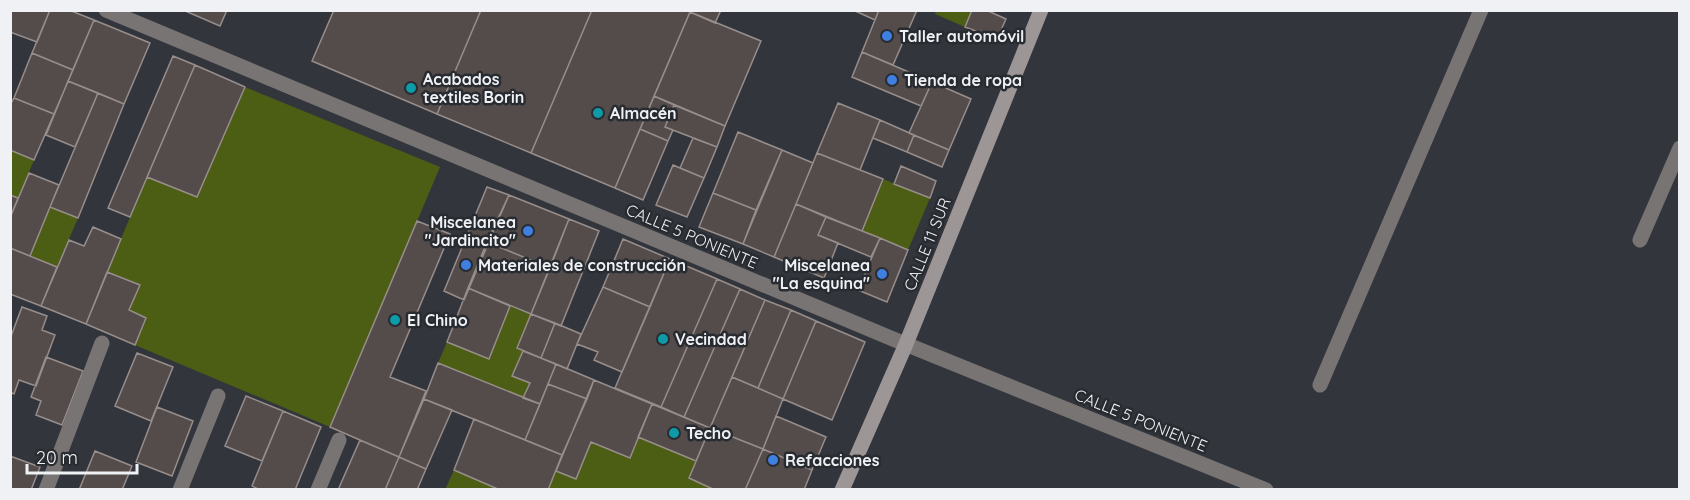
<svg xmlns="http://www.w3.org/2000/svg" width="1690" height="500" viewBox="0 0 1690 500" font-family="Quicksand,sans-serif">
	<rect width="100%" height="100%" fill="#32363c"/>
	<!-- green -->
	<path fill="#4c5d14" d="M936,11H972L965,27L935,14Z
		M245,87L440,167L330,427L135,345L146,318L129,310L140,285L107,272L147,177L197,197Z
		M10,150L34,160L18,198L11,195Z
		M883,179L930,198L908,250L862,231Z
		M50,207L78,218L57,267L30,256Z
		M510,306L531,314L517,348L523,351L513,376L530,383L523,398L438,363L447,342L489,359Z
		M638,437L696,461L689,478L715,489L548,490L556,471L591,442L630,458Z
		M454,470L500,489L445,490Z"/>
	<!-- building -->
	<path fill="#544c4b" stroke="#978e8c" stroke-width="1.5" d="M10,10H50L37,42L10,32Z
		M50,10H69L94,20L73,70L32,53Z
		M183,10H227L220,26Z
		M334,10H481L437,114L312,61Z
		M481,10H592L531,153L437,114Z
		M592,10H721L715,23L690,12L615,188L531,153Z
		M853,10H879L875,20Z
		M879,10H917L893,65L862,52Z
		M972,10H986L1006,19L997,39L965,27Z
		M690,12L761,41L725,126L654,96Z
		M94,20L150,43L124,104L68,81Z
		M862,52L932,82L921,106L852,77Z
		M32,53L73,70L54,114L14,98Z
		M173,56L195,65L130,217L108,208Z
		M195,65L245,87L197,197L147,177Z
		M68,81L98,93L75,147L46,135Z
		M932,82L971,99L949,150L909,133Z
		M98,93L124,104L78,218L50,207Z
		M654,96L674,105L665,127L673,130L668,141L640,129Z
		M14,98L54,114L34,160L10,150V105Z
		M838,103L880,120L860,170L817,153Z
		M674,105L725,126L717,147L665,127Z
		M880,120L914,135L907,152L873,138Z
		M640,129L668,141L643,200L615,188Z
		M738,132L782,150L756,210L713,193Z
		M914,135L949,150L942,167L907,152Z
		M693,138L717,147L704,178L680,168Z
		M782,150L813,163L774,257L743,244Z
		M817,153L883,179L862,231L796,204Z
		M673,165L704,178L687,217L656,205Z
		M901,166L936,181L930,198L894,184Z
		M29,173L59,185L30,256L10,248V218Z
		M487,187L509,195L464,300L444,291Z
		M713,193L756,210L743,244L699,227Z
		M10,195L18,198L10,218Z
		M509,195L569,219L550,268L487,242Z
		M796,204L826,217L818,235L838,243L824,278L774,257Z
		M826,217L880,238L871,257L818,235Z
		M569,219L599,231L561,326L531,314Z
		M417,221L450,234L390,377L426,391L399,457L330,427Z
		M93,227L121,239L86,324L41,306L69,240L84,246Z
		M880,238L908,250L887,302L858,290Z
		M623,239L670,259L650,307L603,287Z
		M487,242L550,268L531,314L468,288Z
		M10,248L57,267L41,306L10,294Z
		M670,259L717,279L661,407L615,388Z
		M107,272L140,285L129,310L146,318L135,345L86,324Z
		M717,279L740,289L684,417L661,407Z
		M603,287L650,307L622,372L594,360L598,352L577,344Z
		M468,288L510,306L489,359L447,342Z
		M740,289L765,300L710,428L684,417Z
		M765,300L791,310L758,388L732,377Z
		M22,307L47,316L42,330L55,335L36,386L19,380L14,394L10,392V339Z
		M791,310L816,321L783,399L758,388Z
		M531,314L555,323L541,358L517,348Z
		M816,321L865,342L832,420L783,399Z
		M555,323L581,334L567,369L541,358Z
		M523,351L556,364L540,404L523,398L530,383L512,376Z
		M137,353L173,367L151,421L115,406Z
		M46,357L83,371L62,425L36,415L41,401L31,397Z
		M438,363L540,404L525,440L424,399Z
		M556,364L594,380L587,399L548,384Z
		M732,377L783,399L763,449L710,428Z
		M594,380L652,404L630,458L591,442L576,479L556,471Z
		M548,384L587,399L562,455L525,440Z
		M246,396L283,411L262,461L225,446Z
		M424,399L452,410L426,469L399,457Z
		M652,404L710,428L696,461L638,437Z
		M157,407L193,421L172,476L136,462Z
		M283,411L321,427L295,490H260L252,486Z
		M776,416L826,437L812,470L763,449Z
		M474,419L562,455L548,490H500L454,470Z
		M710,428L763,449L745,490H715L689,478Z
		M360,440L399,457L385,490H338Z
		M763,449L812,470L804,490H745Z
		M95,451L132,466L122,490H79Z
		M10,456L40,467L31,490H10Z
		M399,457L426,469L417,490H385Z"/>
	<g fill="none" stroke-linecap="round" stroke-linejoin="round">
		<!-- street -->
		<path stroke="#787473" stroke-width="15" d="M106,10L893,339L1266,490
			M1640,240L1680,148
			M1320,385L1481,10
			M46,490L102,343
			M180,490L218,396
			M318,490L339,440"/>
		<!-- secondary -->
		<path stroke="#9d9696" stroke-width="15" d="M842,490L906,344L1041,10"/>
	</g>
	<!-- markers -->
	<g fill="#3f7fe0" stroke="#282c31" stroke-width="2">
		<circle cx="887" cy="36" r="6"/>
		<circle cx="892" cy="80" r="6"/>
		<circle cx="528" cy="231" r="6"/>
		<circle cx="466" cy="265" r="6"/>
		<circle cx="882" cy="274" r="6"/>
		<circle cx="773" cy="460" r="6"/>
	</g>
	<g fill="#0f9aa8" stroke="#282c31" stroke-width="2">
		<circle cx="411" cy="88" r="6"/>
		<circle cx="598" cy="113" r="6"/>
		<circle cx="395" cy="320" r="6"/>
		<circle cx="663" cy="339" r="6"/>
		<circle cx="674" cy="433" r="6"/>
	</g>
	<g text-anchor="middle" stroke-width="5" stroke-linejoin="round" paint-order="stroke">
		<!-- poi labels -->
		<g font-size="16" font-weight="bold" fill="#eff1f5" stroke="#282c31" text-anchor="start">
			<text x="899" y="42">Taller automóvil</text>
			<text x="423" y="85">Acabados<tspan x="423" dy="18">textiles Borin</tspan></text>
			<text x="904" y="86">Tienda de ropa</text>
			<text x="610" y="119">Almacén</text>
			<text x="516" y="228" text-anchor="end">Miscelanea<tspan x="516" dy="18">"Jardincito"</tspan></text>
			<text x="478" y="271">Materiales de construcción</text>
			<text x="870" y="271" text-anchor="end">Miscelanea<tspan x="870" dy="18">"La esquina"</tspan></text>
			<text x="407" y="326">El Chino</text>
			<text x="675" y="345">Vecindad</text>
			<text x="686" y="439">Techo</text>
			<text x="785" y="466">Refacciones</text>
		</g>
		<!-- street labels -->
		<g font-size="16" fill="#eff1f5" stroke="#282c31">
			<text transform="translate(692 236) rotate(23)" y="6">CALLE 5 PONIENTE</text>
			<text transform="translate(927 244) rotate(-68)" y="6">CALLE 11 SUR</text>
			<text transform="translate(1141 420) rotate(22)" y="6">CALLE 5 PONIENTE</text>
		</g>
	</g>
	<!-- border -->
	<rect width="1690" height="500" fill="none" stroke="#eff1f5" stroke-width="24"/>
	<!-- scale -->
	<path d="M27 464v9h110v-9" fill="none" stroke="#eff1f5" stroke-width="3"/>
	<text x="36" y="464" font-size="18" fill="#eff1f5" stroke="#282c31" stroke-width="4.5" paint-order="stroke">20 m</text>
</svg>
